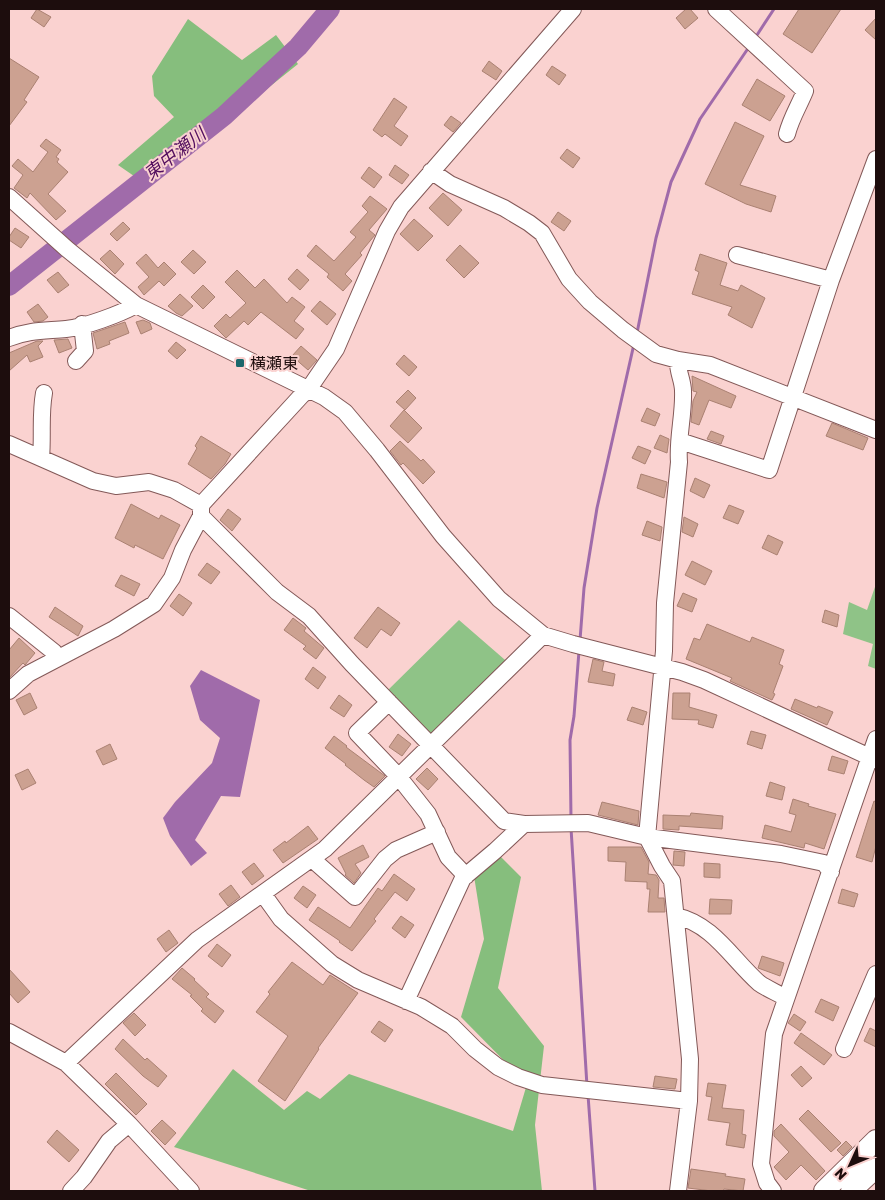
<svg xmlns="http://www.w3.org/2000/svg" width="885" height="1200" viewBox="0 0 885 1200" font-family="Rubik,'Noto Sans JP',sans-serif">
	<rect width="100%" height="100%" fill="#fad2d0"/>
	<!-- green -->
	<path fill="#8fc387" d="M876,584V669L868,666L873,644L843,634L849,602L867,610Z
		M459,620L511,665L428,737L385,693Z"/>
	<!-- forest -->
	<path fill="#86be7d" d="M188,19L242,60L276,35L298,64L147,185L118,165L174,117L154,96L152,76Z
		M498,854L521,877L498,988L544,1046L535,1125L542,1191H311L174,1147L233,1069L284,1110L307,1091L320,1099L349,1074L513,1131L527,1084L461,1017L484,939L474,876Z"/>
	<!-- water -->
	<path fill="#a06baa" d="M201,670L260,700L240,797L221,796L195,840L207,853L191,866L170,836L163,818L175,802L212,763L220,738L200,720L190,686Z"/>
	<g fill="none" stroke-linecap="round" stroke-linejoin="round">
		<!-- stream -->
		<path stroke="#a06baa" stroke-width="3" d="M755,38L774,9
			M637,333L656,238L671,182L700,119L749,47
			M580,640L584,588L597,508L634,344
			M571,819L570,740L574,716L579,651
			M571,828L587,1086
			M588,1095L595,1191"/>
		<!-- river -->
		<path stroke="#a06baa" stroke-width="20" d="M9,286L224,116L298,47L330,9"/>
	</g>
	<!-- building -->
	<path fill="#cca191" stroke="#aa8172" d="M37,9L51,17L44,27L31,18Z
		M686,9H690L698,18L685,29L676,18Z
		M799,9H841L812,53L783,34Z
		M876,18V40L865,30Z
		M9,58L39,77L24,100L27,102L9,126Z
		M489,61L502,71L496,80L482,71Z
		M552,66L566,75L559,85L546,75Z
		M757,79L785,96L770,121L742,105Z
		M394,98L407,107L394,126L408,136L401,146L385,134L382,137L373,130Z
		M451,116L461,123L453,132L444,125Z
		M735,122L764,136L740,185L776,196L771,212L746,204L705,184Z
		M46,139L61,150L56,157L59,159L57,162L68,172L48,194L66,211L56,220L30,193L27,198L14,188L23,175L12,166L18,159L33,172L48,152L40,146Z
		M567,149L580,158L573,168L560,158Z
		M395,165L409,175L402,184L389,175Z
		M369,167L382,177L374,188L361,178Z
		M443,193L462,210L448,226L429,208Z
		M370,196L387,209L369,230L375,235L360,253L362,255L345,274L352,281L343,291L327,277L329,274L307,256L316,245L334,261L356,237L350,232L368,212L362,206Z
		M558,212L571,221L564,231L551,222Z
		M414,219L433,236L418,251L400,234Z
		M123,222L130,229L117,241L110,234Z
		M15,228L29,237L21,248L9,240V237Z
		M460,245L479,263L464,278L446,260Z
		M110,250L124,264L115,274L100,259Z
		M193,250L206,262L194,274L181,262Z
		M146,254L158,268L164,262L176,274L164,286L159,281L144,295L138,287L149,277L136,263Z
		M700,254L727,263L720,285L738,291L741,285L765,298L752,328L728,315L732,307L692,294L699,272L695,270Z
		M297,269L309,280L300,290L288,279Z
		M237,270L255,288L264,279L287,303L292,297L305,307L294,321L304,329L296,339L261,312L248,325L244,321L226,338L214,326L226,314L230,318L246,303L225,282Z
		M58,272L69,285L58,293L47,280Z
		M203,285L215,297L203,309L191,297Z
		M180,294L193,306L182,316L176,313L168,306Z
		M320,301L336,314L327,325L311,311Z
		M38,304L48,317L43,321L34,322L27,312Z
		M143,320L150,323L152,329L141,334L136,322Z
		M125,322L129,333L109,341L110,344L97,349L93,333Z
		M68,339L72,348L59,353L54,340Z
		M43,341L38,346L43,357L30,362L27,355L9,371V353L37,341Z
		M176,342L186,350L177,359L168,351Z
		M301,346L317,360L308,370L292,356Z
		M404,355L417,367L409,376L396,364Z
		M692,376L736,396L731,408L709,400L699,425L691,422L693,401L697,392L693,391Z
		M408,390L416,398L405,410L396,402Z
		M647,408L660,414L655,426L641,421Z
		M404,410L422,428L408,443L390,426Z
		M832,423L868,438L863,450L826,436Z
		M711,431L724,436L721,444L707,439Z
		M660,435L669,439L667,453L654,448Z
		M201,436L231,454L225,464L211,479L188,464L197,448L195,446Z
		M400,441L421,461L423,459L435,472L423,484L403,463L401,465L390,451Z
		M638,446L651,451L645,464L632,458Z
		M641,474L667,482L664,498L637,488Z
		M695,478L710,485L704,498L690,491Z
		M131,504L159,519L161,515L180,525L163,559L135,545L134,548L115,538Z
		M729,505L744,511L738,524L723,518Z
		M228,509L241,519L232,531L220,520Z
		M684,517L698,524L693,537L682,532Z
		M647,521L662,527L660,541L642,535Z
		M768,535L783,542L777,555L762,548Z
		M692,561L712,571L705,585L685,575Z
		M207,563L220,572L211,584L198,575Z
		M121,575L140,584L134,596L115,586Z
		M683,593L697,599L692,612L677,606Z
		M179,594L192,603L183,616L170,606Z
		M55,607L83,626L78,636L49,617Z
		M378,607L400,623L391,636L381,629L367,648L354,638Z
		M825,610L839,615L837,627L822,622Z
		M293,618L306,628L304,631L324,648L316,659L303,649L306,646L284,630Z
		M707,624L750,642L752,637L784,650L779,664L783,666L773,693L775,694L772,700L730,681L732,678L686,659L694,638L700,640Z
		M19,638L35,653L25,665L23,663L9,678V650Z
		M593,659L604,662L602,671L615,674L613,686L588,682Z
		M313,667L326,677L318,689L305,679Z
		M30,693L37,708L24,715L16,700Z
		M673,693H690L689,707L717,715L713,728L698,724L699,720L672,719Z
		M339,695L352,705L344,717L330,708Z
		M795,699L817,708L818,706L833,712L827,725L791,709Z
		M632,707L647,712L643,725L627,720Z
		M751,731L766,735L762,749L747,744Z
		M398,734L411,744L402,756L389,747Z
		M334,736L347,746L346,747L385,776L374,787L364,780L345,765L346,764L325,748Z
		M110,744L117,759L103,765L96,751Z
		M832,756L848,761L844,774L828,770Z
		M427,768L438,779L428,790L416,779Z
		M28,769L36,783L22,790L15,775Z
		M770,782L785,787L782,800L766,796Z
		M793,799L809,804L808,806L836,814L824,849L805,843L804,848L762,838L765,825L791,832L796,815L789,813Z
		M874,801L876,802V846L872,862L856,857Z
		M602,802L639,811L638,825L598,815Z
		M691,813L723,816L722,829L679,826V830L663,829V815L690,816Z
		M308,826L318,839L283,863L273,850L285,841L286,843Z
		M363,845L369,857L355,864L361,873L354,883L345,875L346,874L338,858Z
		M608,847H641L649,862L648,874L656,875L659,880L658,898H664L665,912H648L650,889H647V882L625,881L626,862L608,861Z
		M674,851L685,852L684,866L673,865Z
		M254,863L264,876L252,885L242,872Z
		M704,863L720,864V878L704,877Z
		M394,874L415,889L407,901L395,892L374,919L376,921L352,951L339,942L340,941L309,920L318,907L350,928L378,888L382,891Z
		M231,885L240,897L228,906L219,894Z
		M303,886L316,895L307,908L294,898Z
		M842,889L858,894L854,907L838,903Z
		M710,899L732,900L731,914H709Z
		M401,916L414,925L405,938L392,928Z
		M169,930L178,943L166,952L157,939Z
		M217,944L231,955L222,967L208,956Z
		M762,956L784,963L780,976L758,968Z
		M292,962L323,985L330,975L358,993L318,1048L319,1049L285,1101L258,1081L288,1036L256,1012L270,994L268,992Z
		M182,968L195,979L194,980L209,994L206,997L224,1011L215,1023L201,1011L203,1009L190,996L192,995L172,979Z
		M9,969L30,992L18,1003L9,993Z
		M821,999L839,1007L833,1021L815,1012Z
		M134,1013L146,1025L135,1036L123,1023Z
		M794,1014L806,1022L800,1031L788,1023Z
		M379,1021L393,1030L385,1042L371,1032Z
		M870,1028L876,1031V1047L864,1041Z
		M801,1033L832,1055L824,1065L794,1043Z
		M123,1039L145,1060L147,1058L167,1076L158,1087L143,1076L115,1049Z
		M801,1066L812,1078L802,1087L791,1075Z
		M116,1073L147,1104L136,1115L105,1084Z
		M655,1076L677,1079L675,1089L653,1087Z
		M708,1083L726,1085L722,1108L744,1110L742,1134L746,1135L744,1148L726,1145L730,1123L708,1120L712,1097L706,1096Z
		M808,1110L841,1143L831,1152L799,1119Z
		M162,1120L176,1133L165,1145L151,1131Z
		M781,1124L825,1171L816,1180L801,1165L786,1180L774,1167L789,1152L774,1136V1131Z
		M57,1130L79,1150L69,1162L47,1142Z
		M846,1141L852,1147L843,1156L837,1150Z
		M691,1169L726,1174L725,1176L745,1179L743,1191L724,1189L723,1191H712L688,1188Z"/>
	<g fill="none" stroke-linecap="round" stroke-linejoin="round">
		<defs>
			<path id="minor" d="M716,9L805,91C799,106 791,118 787,134
				M431,171L450,184L504,208L529,223L542,233L569,279L590,302L623,330L656,354L678,360L710,365L876,430
				M9,197L67,249L136,305L324,397L345,412L377,450L443,536L499,599L543,635L573,644L682,672L704,680L876,760
				M737,255L831,280
				M9,338C29,330 45,331 66,329C85,327 120,314 136,305
				M76,361L85,351L82,324
				M680,441L769,470L831,280L876,159
				M9,444L93,481L116,486L149,482L174,490L201,505
				M41,458C43,436 40,415 44,393
				M201,516L277,592L309,616L352,664L504,821L524,824L588,823L647,837L781,854L824,863L831,872
				M9,616L54,652L57,658
				M9,691L28,674L114,629L154,604L172,578L183,550L201,516V505L302,395L308,390L336,349L387,231L401,207L573,9
				M389,702L357,733L398,776L428,814L448,857L466,876
				M312,859L355,897L385,859L396,850L437,832
				M263,894L281,919L332,964L358,980L421,1007L452,1026L475,1049L498,1067L518,1077L542,1085L689,1101
				M676,916C713,924 732,959 759,983C767,989 778,993 786,998
				M406,1001L463,878L495,851L524,824
				M9,1032L66,1063L129,1124L191,1191
				M844,1049L876,974
				M66,1063L197,940L325,849L543,635
				M71,1191L84,1177L109,1141L129,1124
				M678,1191L689,1101L690,1059L672,881L662,866L647,837L664,651L665,603L679,462C677,439 684,415 683,391C683,380 677,371 678,360
				M773,1191L767,1183L761,1164L774,1034L876,739"/>
			<path id="major" d="M824,1191L876,1140
				M851,1191L876,1168"/>
		</defs>
		<!-- minor casing -->
		<use href="#minor" stroke="#835958" stroke-width="18"/>
		<!-- major casing -->
		<use href="#major" stroke="#835958" stroke-width="22"/>
		<!-- minor -->
		<use href="#minor" stroke="#fff" stroke-width="16"/>
		<!-- major -->
		<use href="#major" stroke="#fff" stroke-width="20"/>
	</g>
	<!-- markers -->
	<rect fill="#1a686c" stroke="#fad2d0" stroke-width="2" x="235" y="358" width="10" height="10" rx="2.5"/>
	<g text-anchor="middle" stroke-width="4" stroke-linejoin="round" paint-order="stroke">
		<!-- poi labels -->
		<g font-size="16" fill="#1d0d0d" stroke="#fad2d0" text-anchor="start">
			<text x="250" y="369">横瀬東</text>
		</g>
		<!-- water labels -->
		<g font-size="18" font-style="italic" fill="#520e5e" stroke="#fad2d0">
			<text transform="translate(175 154) rotate(-38)" y="6">東中瀬川</text>
		</g>
	</g>
	<!-- border -->
	<rect width="885" height="1200" fill="none" stroke="#1d0d0d" stroke-width="20"/>
	<!-- north arrow -->
	<g transform="translate(850 1165) rotate(226)" stroke="#fad2d0" stroke-width="4" paint-order="stroke">
	<path d="M0-4L9 19L0 12L-9 19Z" fill="#1d0d0d"/>
	<text y="-8" font-size="14" font-weight="bold" text-anchor="middle" fill="#1d0d0d">N</text>
	</g>
</svg>
